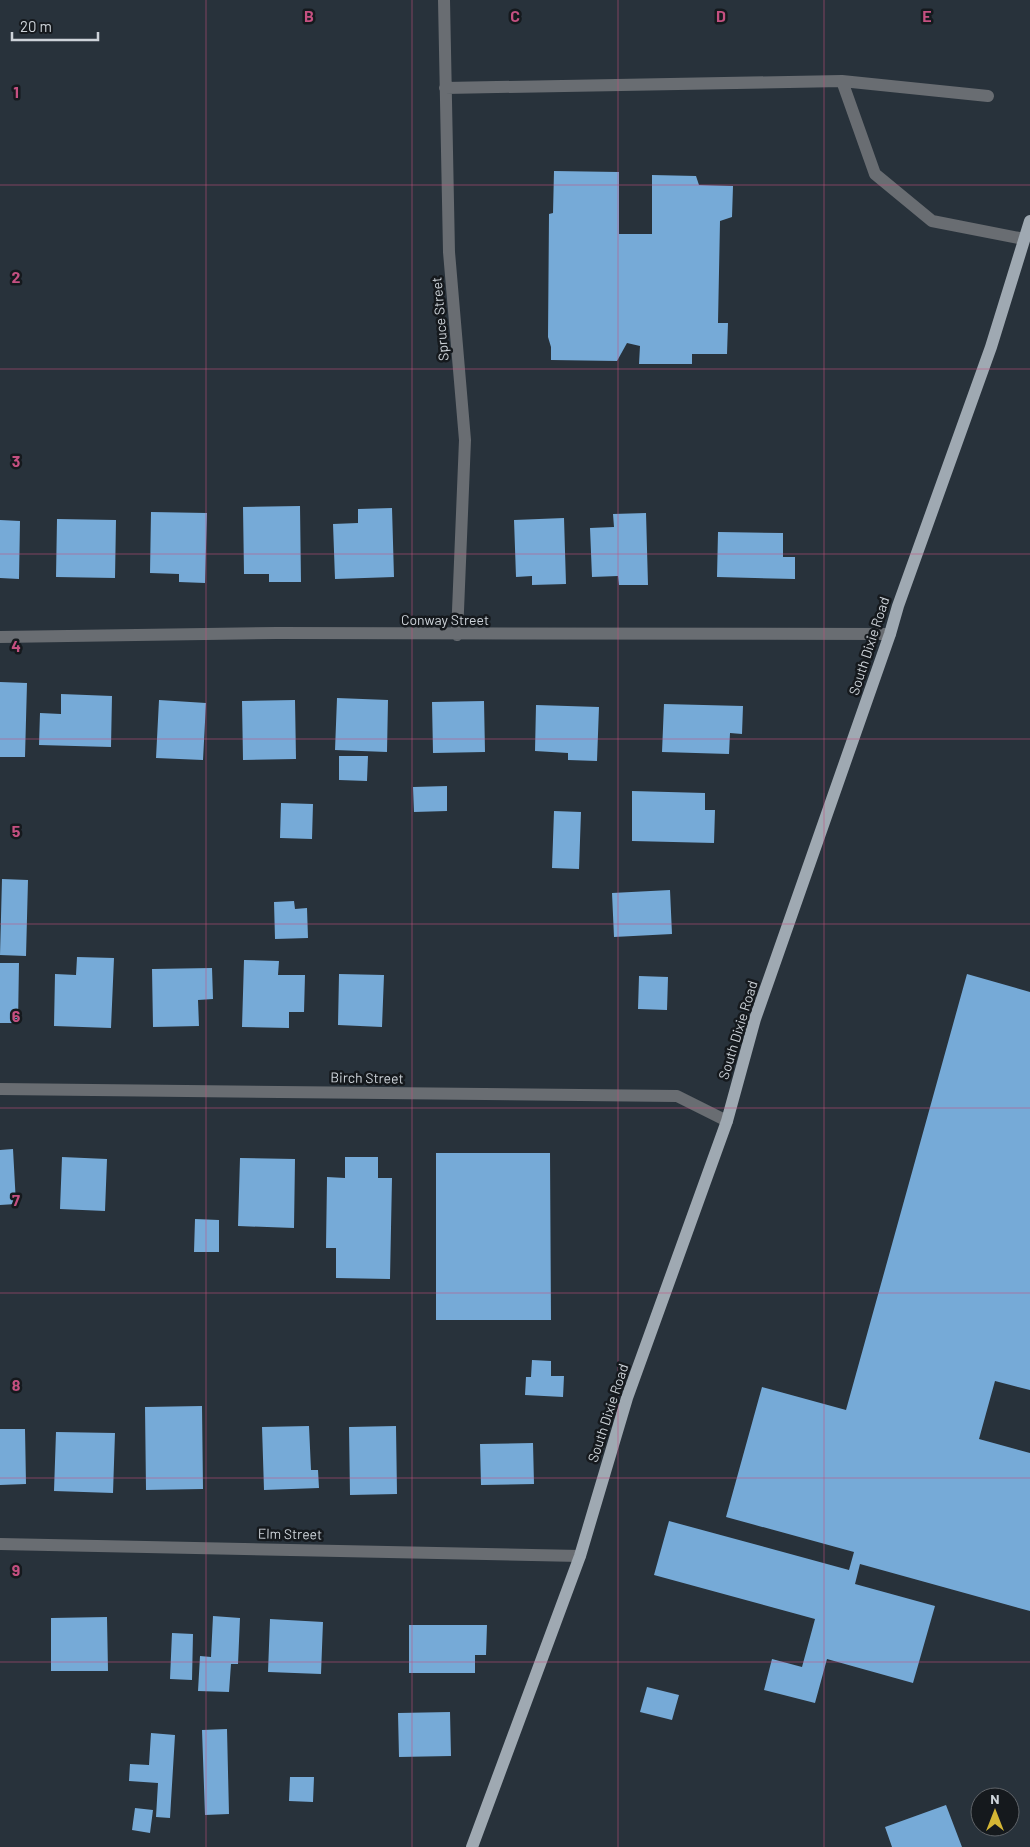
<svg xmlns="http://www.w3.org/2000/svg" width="1030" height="1847" viewBox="0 0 1030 1847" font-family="Barlow,sans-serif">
	<rect width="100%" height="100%" fill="#28323b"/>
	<!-- building -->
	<path fill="#76aad7" d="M554,171L619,172V234H652V175L696,176L699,185L733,186L732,217L720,221L718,323H728L727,354H692V364H639L640,346L627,343L617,361L551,360V347L548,337L549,214L553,213Z
		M300,506L301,582H269V574H244L243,507Z
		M392,508L394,577L335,579L333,524L358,523V509Z
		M151,512L207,513L205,583L179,582V574L150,573Z
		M646,513L648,585H619L618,576L592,577L590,528L614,527L613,514Z
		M564,518L566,584L532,585V576L516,577L514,520Z
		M57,519L116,520L115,578L56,577Z
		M0,520L20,521L19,579L0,578Z
		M718,532L783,533V557H795V579L717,577Z
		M0,682L27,683L25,757H0Z
		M61,694L112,696L111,747L39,745L40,713L61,714Z
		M337,698L388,700L387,752L335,750Z
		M159,700L206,703L203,760L156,758Z
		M295,700L296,759L243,760L242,701Z
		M484,701L485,752L433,753L432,702Z
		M664,704L743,706L742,734L730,733L729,754L662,752Z
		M536,705L599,707L597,761L568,760V753L535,751Z
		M339,756H368L367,781L339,780Z
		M447,786V811L414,812L413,787Z
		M632,791L705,793V810H715L714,843L632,841Z
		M281,803L313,804L312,839L280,838Z
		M554,811L581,812L579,869L552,868Z
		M2,879L28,880L26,956L0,955Z
		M670,890L672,934L614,937L612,893Z
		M294,901L295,909L307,908L308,938L275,939L274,902Z
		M77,957L114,958L111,1028L54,1026L55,974L76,975Z
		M244,960L279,961L278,975H305L304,1012H289V1028L242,1027Z
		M0,963H19L18,1023H0Z
		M212,968L213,999L198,1000L199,1026L153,1027L152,969Z
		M339,974L384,975L382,1027L338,1025Z
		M967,974L1030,992V1390L995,1381L979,1439L1030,1453V1611L860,1564L855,1584L935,1606L913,1683L827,1659L815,1703L764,1690L772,1659L802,1667L815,1619L654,1575L669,1521L849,1570L854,1552L726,1517L762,1387L846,1410Z
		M639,976L668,977L667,1010L638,1009Z
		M13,1149L16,1204L0,1205V1150Z
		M436,1153H550L551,1320H436Z
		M62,1157L107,1159L105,1211L60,1209Z
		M345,1157H378V1178H392L390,1279L336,1278V1248H326L327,1177L345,1178Z
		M240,1158L295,1159L294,1228L238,1226Z
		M195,1219L219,1220V1252H194Z
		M532,1360L551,1361V1376H564L563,1397L525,1395L526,1377H531Z
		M202,1406L203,1489L146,1490L145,1407Z
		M309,1426L311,1470H318L319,1488L264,1490L262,1427Z
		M396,1426L397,1494L350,1495L349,1427Z
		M0,1429H25L26,1484L0,1485Z
		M56,1432L115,1433L113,1493L54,1491Z
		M533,1443L534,1484L481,1485L480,1444Z
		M213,1616L240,1618L238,1664H231L229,1692L198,1691L200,1656L211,1657Z
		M107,1617L108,1671H51V1618Z
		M270,1619L323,1622L321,1674L268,1672Z
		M409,1625H487L486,1655H475V1673H409Z
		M172,1633L193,1634L192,1680L170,1679Z
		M647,1687L679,1695L672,1720L640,1712Z
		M450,1712L451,1756L399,1757L398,1713Z
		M227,1729L229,1814L205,1815L202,1730Z
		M151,1733L175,1735L170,1818L156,1817L158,1783L129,1781L130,1764L149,1765Z
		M290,1777H314L313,1802L289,1801Z
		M946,1805L962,1847H892L885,1827Z
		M135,1808L153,1810L150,1833L132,1830Z"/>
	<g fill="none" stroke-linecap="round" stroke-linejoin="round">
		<!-- minor -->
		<path stroke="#696d72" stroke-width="12" d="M444,0L449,252L465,440L457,635
			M842,81L875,174L932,221L1024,239
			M445,88L842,81L988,96
			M0,637L277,633L890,634
			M0,1089L677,1096L727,1121
			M0,1544L580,1556"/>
		<!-- major -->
		<path stroke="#9fa9b2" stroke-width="12" d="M472,1847L580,1556L627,1398L727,1121L755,1019L890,634L898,606L991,347L1030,221"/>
	</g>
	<!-- grid -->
	<path fill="none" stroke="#c55081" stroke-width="1" stroke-opacity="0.55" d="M206,0V1847M412,0V1847M618,0V1847M824,0V1847M0,185H1030M0,369H1030M0,554H1030M0,739H1030M0,924H1030M0,1108H1030M0,1293H1030M0,1478H1030M0,1662H1030"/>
	<g text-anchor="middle" stroke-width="5" stroke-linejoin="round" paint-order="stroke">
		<!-- street labels -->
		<g font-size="14" fill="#cdd3d9" stroke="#15191d">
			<text transform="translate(440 319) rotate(-95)" y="5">Spruce Street</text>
			<text x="445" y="625">Conway Street</text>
			<text transform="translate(869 646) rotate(-72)" y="5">South Dixie Road</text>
			<text transform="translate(738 1030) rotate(-73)" y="5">South Dixie Road</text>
			<text transform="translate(367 1078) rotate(1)" y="5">Birch Street</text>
			<text transform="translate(608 1413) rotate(-72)" y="5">South Dixie Road</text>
			<text transform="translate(290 1534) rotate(1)" y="5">Elm Street</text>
		</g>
	</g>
	<g font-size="16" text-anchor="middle" font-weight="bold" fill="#c55081" stroke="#15191d" stroke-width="5" stroke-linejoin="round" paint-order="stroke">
		<text x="309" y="22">B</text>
		<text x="515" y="22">C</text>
		<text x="721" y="22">D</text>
		<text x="927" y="22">E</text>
		<text x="16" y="98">1</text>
		<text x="16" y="283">2</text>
		<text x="16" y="467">3</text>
		<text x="16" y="652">4</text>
		<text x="16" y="837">5</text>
		<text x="16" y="1022">6</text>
		<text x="16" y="1206">7</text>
		<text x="16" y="1391">8</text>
		<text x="16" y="1576">9</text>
	</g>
	<!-- north arrow -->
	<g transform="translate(995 1812)"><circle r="24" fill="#15191d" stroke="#5f6368"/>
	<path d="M0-4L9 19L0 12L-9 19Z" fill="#d4b635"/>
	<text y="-8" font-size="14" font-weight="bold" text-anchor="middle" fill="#cdd3d9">N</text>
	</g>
	<!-- scale -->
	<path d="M12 32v8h86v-8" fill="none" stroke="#cdd3d9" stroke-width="2.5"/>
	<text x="20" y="32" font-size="15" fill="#cdd3d9" stroke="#15191d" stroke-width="4" paint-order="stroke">20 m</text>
</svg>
